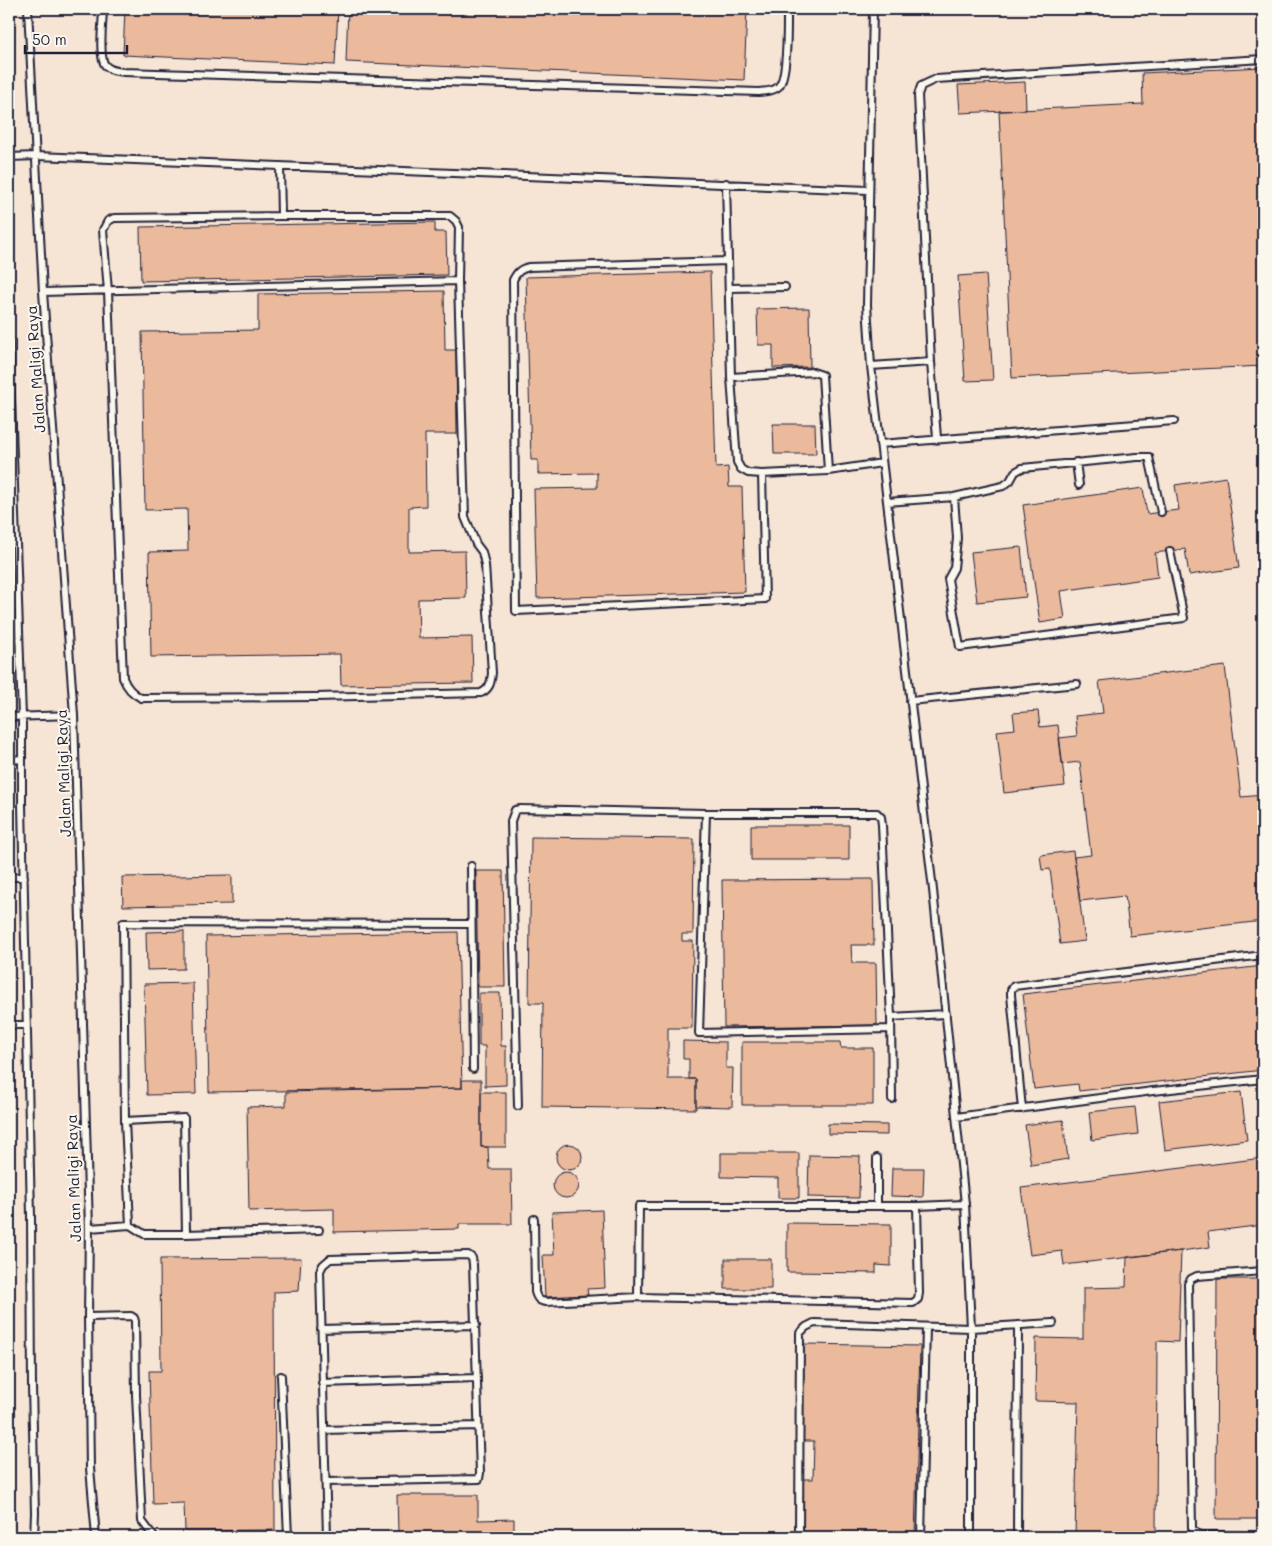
<svg xmlns="http://www.w3.org/2000/svg" width="1272" height="1546" viewBox="0 0 1272 1546" font-family="Mali,sans-serif">
	<rect width="100%" height="100%" fill="#fbf7ec"/>
	<filter id="ink" filterUnits="userSpaceOnUse"><feTurbulence type="fractalNoise" baseFrequency=".02" numOctaves="2"/><feDisplacementMap in="SourceGraphic" scale="10" xChannelSelector="R" yChannelSelector="G"/><feConvolveMatrix kernelMatrix="1 2 1 2 8 2 1 2 1" color-interpolation-filters="sRGB"/></filter>
	<g filter="url(#ink)">
		<!-- built -->
		<path fill="#f6e4d4" d="M9,9H1263V1537H9Z"/>
		<!-- building -->
		<path fill="#ebb99c" stroke="#22223b" d="M125,9H338L335,65L123,55Z
			M348,9H747L744,80L346,62Z
			M1263,67V366L1012,378L999,111L1143,104L1142,73Z
			M1025,82L1026,110L960,113L958,85Z
			M435,222V232H446L447,275L141,281L140,227Z
			M710,272L716,468L728,467L729,487H742L745,592L537,598L534,489L597,488V473L538,474V460H531L526,277Z
			M986,274L993,380L965,381L958,276Z
			M444,291L445,350H456L457,434H425L426,506L409,507V552L465,551L466,598L418,599L419,638L472,637L473,683L341,685L340,654L151,657L149,552L188,551L187,509L145,510L142,332L258,330V294Z
			M809,308L810,367L773,368V345H758L757,309Z
			M773,424H815L816,454H774Z
			M1226,477L1239,568L1189,575L1185,549L1155,553L1158,577L1061,591L1065,619L1040,623L1023,505L1143,488L1147,514L1161,512L1179,510L1175,485Z
			M1021,547L1026,597L977,602L971,552Z
			M1260,631H1263V661Z
			M1225,666L1241,797L1263,795V921L1130,936L1125,896L1080,901L1074,857L1091,855L1080,762L1062,764L1059,738L1077,736L1075,716L1103,713L1099,681Z
			M1038,711L1040,727L1058,725L1065,786L1004,793L997,731L1015,729L1013,713Z
			M751,825H849V860H751Z
			M531,837L694,839L693,934H682V941H693L692,1028H668V1079H696V1109L542,1107L543,1003H529Z
			M1073,851L1085,941L1060,944L1050,869L1042,870L1040,855Z
			M476,871H503L505,987H478Z
			M232,875V904L123,906L122,877Z
			M873,879L874,945H851L852,963H876L877,1025L724,1027L722,880Z
			M184,931V969L147,970L146,932Z
			M458,932L462,1088L209,1092L206,936Z
			M1263,966V1070L1079,1091L1078,1084L1034,1089L1023,994Z
			M193,983L196,1094L147,1095L144,984Z
			M479,993H500L501,1046H506V1085L485,1086V1046H479Z
			M683,1041L726,1042V1068H733L732,1107L696,1106V1079H689V1059H683Z
			M742,1042H840L841,1048H873V1105H742Z
			M462,1080H481V1147H488L489,1169H511L512,1224H459V1229L334,1232V1209L249,1211L247,1107L286,1106V1092L462,1088Z
			M481,1092H506V1147H481Z
			M1241,1092L1247,1140L1165,1150L1159,1101Z
			M1135,1107L1138,1134L1092,1140L1089,1112Z
			M1063,1120L1068,1159L1031,1165L1025,1125Z
			M828,1124L887,1125V1135L828,1134Z
			M556 1157a13 13 0 1 1 26 0a13 13 0 1 1-26 0Z
			M721,1153H799V1198H778V1178L721,1177Z
			M809,1155L860,1156L859,1198L808,1197Z
			M1263,1158V1225L1208,1232L1210,1247L1181,1251L1064,1265L1062,1251L1030,1255L1021,1188Z
			M892,1168H924L923,1197L891,1196Z
			M553 1185a13 13 0 1 1 26 0a13 13 0 1 1-26 0Z
			M602,1210L605,1288L587,1289L588,1295L545,1297L543,1255H554L552,1212Z
			M787,1223L891,1224V1266L876,1265V1273L787,1272Z
			M1181,1251L1178,1342L1157,1341L1156,1537H1075L1078,1402L1035,1401L1036,1338L1083,1339V1288L1126,1287L1127,1257Z
			M301,1258L299,1291L274,1292L275,1530L185,1531L184,1503L153,1504L149,1371H161L160,1259Z
			M725,1259H771V1289H725Z
			M1217,1279H1263V1519H1216Z
			M804,1344L920,1346L915,1537H802L803,1479H813L814,1441H802Z
			M397,1495H478V1520L514,1519V1537H404V1532H398Z"/>
		<g fill="none" stroke-linecap="round" stroke-linejoin="round">
			<defs>
				<path id="lane" d="M28,9L43,292L74,715L89,1228L88,1317L90,1468L96,1537
					M103,9C103,21 98,56 105,65C110,71 117,71 124,72L759,92C765,91 772,92 778,87C788,79 787,24 787,9
					M873,9L867,305L871,366L933,890L965,1204L971,1328V1537
					M9,157L37,156L868,190
					M280,166L281,216
					M726,183L731,377L737,462L741,469L748,473L762,474L828,471L882,463
					M281,216H450L456,221L459,227L458,281L465,517L476,544L482,552L485,565L492,673C491,682 490,689 481,693L316,697L141,698C132,693 127,688 123,678L108,291L103,230L108,221L114,218Z
					M728,261L529,267C520,269 517,272 513,280L516,611L765,599L762,474
					M729,288L785,287
					M43,292L458,281
					M9,340L22,717V805L31,1216L32,1387L35,1513L34,1537
					M871,366L931,362
					M731,377L813,372L822,375L828,471
					M937,438L931,362L918,95L921,86L936,79L1263,59
					M880,444L1174,421
					M1076,462L1079,485
					M954,497L957,538L954,568L948,579L960,647L1184,618L1170,551
					M887,502L954,497L1003,486L1010,481L1015,472L1022,468L1137,457H1149L1161,512
					M910,701L1077,684
					M9,717L74,715
					M9,760L22,759
					M706,813L699,1033L891,1029
					M471,866L473,1069
					M9,877H24
					M891,1017L946,1014
					M9,1025H27
					M518,1106L511,821L515,810L520,809L706,813H877L881,817L882,825L891,1017L892,1099
					M1022,1109L1011,995V990L1014,986L1263,955
					M956,1117L1153,1091L1263,1079
					M125,1121L130,1225
					M877,1158V1205
					M917,1206L919,1293L918,1299L913,1303L638,1297L639,1206H917L965,1204
					M534,1219L535,1292C537,1299 539,1301 546,1302L638,1297
					M89,1228L130,1225L144,1234H186L319,1230
					M186,1234L184,1118L125,1121L123,923L471,924
					M1263,1271L1197,1276L1191,1279L1188,1284L1192,1528L1196,1533L1201,1535L1263,1536
					M88,1317L131,1316L134,1318L135,1321L136,1395L142,1521L154,1537
					M321,1329L476,1325
					M281,1376L288,1537
					M322,1383L477,1378
					M324,1430L478,1426
					M326,1482L479,1479L480,1473L473,1264L472,1258L468,1255L330,1259L323,1265L320,1271L327,1537
					M799,1537L800,1333L806,1327L814,1323L971,1328L1053,1323
					M921,1537L926,1327
					M1017,1537L1018,1325"/>
			</defs>
			<!-- lane casing -->
			<use href="#lane" stroke="#22223b" stroke-width="10"/>
			<!-- lane -->
			<use href="#lane" stroke="#fbf7ec" stroke-width="6"/>
		</g>
	</g>
	<g text-anchor="middle" stroke-width="4" stroke-linejoin="round" paint-order="stroke">
		<!-- street labels -->
		<g font-size="15" fill="#22223b" stroke="#fbf7ec">
			<text transform="translate(36 369) rotate(-94)" y="5">Jalan Maligi Raya</text>
			<text transform="translate(64 773) rotate(-92)" y="5">Jalan Maligi Raya</text>
			<text transform="translate(74 1178) rotate(-92)" y="5">Jalan Maligi Raya</text>
		</g>
	</g>
	<!-- margin -->
	<rect width="1272" height="1546" fill="none" stroke="#fbf7ec" stroke-width="30"/>
	<rect x="15" y="15" width="1242" height="1516" fill="none" stroke="#22223b" stroke-width="2" filter="url(#ink)"/>
	<!-- scale -->
	<path d="M25 45v8h102v-8" fill="none" stroke="#22223b" stroke-width="2.5"/>
	<text x="32" y="45" font-size="15" fill="#22223b" stroke="#fbf7ec" stroke-width="4" paint-order="stroke">50 m</text>
</svg>
